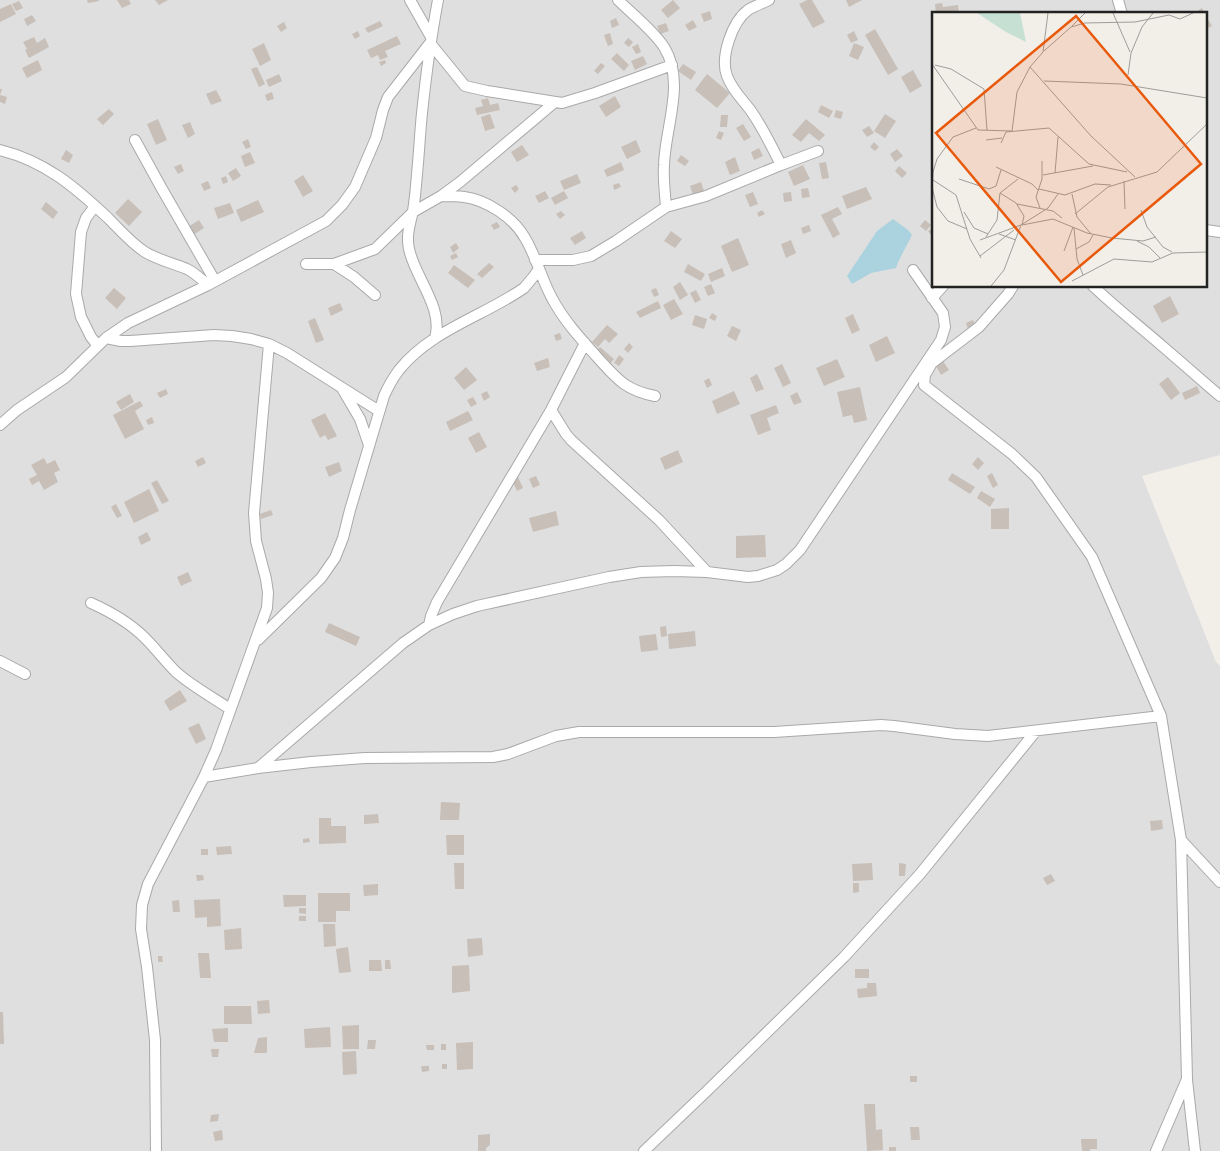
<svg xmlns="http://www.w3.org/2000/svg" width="1220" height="1151" viewBox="0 0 1220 1151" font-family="'DejaVu Sans',sans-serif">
	<rect width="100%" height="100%" fill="#f2efe9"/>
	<!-- residential -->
	<path fill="#e0dfdf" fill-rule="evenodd" d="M0,0H1220V455L1142,476L1216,662L1220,666V1151H0ZM934,14H1206V286H934Z"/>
	<!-- water -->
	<path fill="#aad3df" d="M893,219L908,230L912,235C907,246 900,256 896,268L871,273L852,284L847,276L877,231Z"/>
	<!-- building -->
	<path fill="#c7bfb8" d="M87,0H99V1L88,3Z
		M117,0H129L131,4L122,8Z
		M155,0H168L159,5Z
		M673,0L680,8L668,18L661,10Z
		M807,0H812L825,22L813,28L799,4Z
		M846,0H862L849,7Z
		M19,1L23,8L16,11L12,4Z
		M942,3L943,7L958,5L959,14H936L935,4Z
		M11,4L16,14L0,22V9Z
		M1202,8L1205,14H1195L1194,13Z
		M710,11L712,19L704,22L701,14Z
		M32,15L36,21L27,26L24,19Z
		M1206,16L1212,26L1206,29Z
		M616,18L619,25L612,28L610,21Z
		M693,20L697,27L689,31L685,25Z
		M380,21L383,26L368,33L365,28Z
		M284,22L287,28L281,32L277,26Z
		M666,23L669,31L660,34L657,26Z
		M875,29L898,69L888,75L865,35Z
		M358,31L360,36L355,39L352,34Z
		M854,31L858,40L851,43L847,35Z
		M610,33L613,44L608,46L604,35Z
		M397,36L401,44L385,51L388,57L380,60L378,55L371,58L367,50Z
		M34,37L37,43L45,38L49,47L29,58L25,50L27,49L23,42Z
		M628,38L633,42L629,47L624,43Z
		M264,43L271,60L260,66L252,49Z
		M854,43L864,47L858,60L849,56Z
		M638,44L641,52L636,54L632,47Z
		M617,53L629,65L624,71L611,59Z
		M643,56L647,64L635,70L631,61Z
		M38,60L42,70L27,78L22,68Z
		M385,60L386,63L381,66L379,62Z
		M601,63L605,66L598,74L594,71Z
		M683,64L696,72L691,80L678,71Z
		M257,67L265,84L259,87L251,69Z
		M913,70L922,86L910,93L901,77Z
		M279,74L282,81L269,87L266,80Z
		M707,74L730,93L717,108L695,90Z
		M0,89H2L0,95L7,97L5,104L0,102Z
		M216,90L222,101L211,105L206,94Z
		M272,92L274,99L267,101L265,95Z
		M615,96L621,107L606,117L599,106Z
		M488,98L490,105L498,103L500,110L477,115L475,108L483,106L481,100Z
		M821,105L833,111L829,118L818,112Z
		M109,109L114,114L103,125L97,119Z
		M836,110L843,112L841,119L834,117Z
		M490,114L495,128L485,131L481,117Z
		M885,114L896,121L885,138L874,131Z
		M721,115H728L727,127H720Z
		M158,119L167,140L156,145L147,124Z
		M806,119L825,135L819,141L809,133L801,142L792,135Z
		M190,122L195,134L188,138L182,125Z
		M743,124L751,137L744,141L736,128Z
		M869,126L874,133L867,137L862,130Z
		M719,131L724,133L721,140L716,138Z
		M248,139L251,147L246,149L242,142Z
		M636,140L641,152L627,159L621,147Z
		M874,142L879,147L875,151L870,147Z
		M522,145L529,155L517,162L511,152Z
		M759,148L763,156L754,160L751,152Z
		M897,149L903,156L895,162L890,154Z
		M66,150L73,155L69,163L61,159Z
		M250,152L255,163L245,167L241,156Z
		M681,155L689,161L685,166L677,161Z
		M735,157L740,171L730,175L725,162Z
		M621,162L624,170L607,177L604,170Z
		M826,162L829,178L822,179L819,163Z
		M181,164L184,171L178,174L174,167Z
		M803,165L810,179L794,186L788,172Z
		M899,166L907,173L902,178L895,171Z
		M236,168L241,176L233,181L228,173Z
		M577,174L581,183L564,190L560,181Z
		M303,175L313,191L303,197L294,181Z
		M226,176L228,182L223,184L221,178Z
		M208,181L211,188L204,191L201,184Z
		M701,182L704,191L693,195L690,186Z
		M619,183L621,187L614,190L613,185Z
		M516,185L519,189L515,193L511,188Z
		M866,187L872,199L847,209L842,196Z
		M808,188L810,197L802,198L801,189Z
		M545,191L549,198L539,203L535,196Z
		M564,191L568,198L555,205L551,198Z
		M753,192L758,204L750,207L745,195Z
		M791,192L792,201L784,202L783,193Z
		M128,199L142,212L129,226L115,213Z
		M258,200L264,212L241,222L236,210Z
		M46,202L58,212L53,219L41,209Z
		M230,203L234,213L218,219L214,208Z
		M838,207L842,214L832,219L840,234L833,238L821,215Z
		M762,210L765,214L759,217L757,213Z
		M561,211L565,215L560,219L556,214Z
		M199,220L204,228L193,235L188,227Z
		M925,220L931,225L926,231L920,226Z
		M497,222L500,227L494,230L491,225Z
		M809,225L811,231L803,234L801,228Z
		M934,227V239L928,231Z
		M582,231L586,238L575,245L570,238Z
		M671,231L682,239L675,248L664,241Z
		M738,238L749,265L732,272L721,246Z
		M791,240L796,253L786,258L781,244Z
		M456,243L459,248L453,253L450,247Z
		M456,253L458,257L452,260L450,256Z
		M489,263L494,267L482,278L477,274Z
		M688,264L705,274L701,281L684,272Z
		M454,265L475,280L468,288L448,273Z
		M722,268L725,276L711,282L708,274Z
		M680,282L688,295L680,300L673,287Z
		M711,284L715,293L708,296L704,287Z
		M114,288L126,298L117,309L105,298Z
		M656,288L659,295L654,297L651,290Z
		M696,290L701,300L695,303L690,293Z
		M1170,296L1179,314L1162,323L1153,306Z
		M674,299L683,314L671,320L663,305Z
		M658,301L661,308L640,318L636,312Z
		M340,303L343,310L331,316L328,308Z
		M712,313L717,316L715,321L709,318Z
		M853,314L860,330L852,334L845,318Z
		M695,315L707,319L704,329L692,325Z
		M315,318L324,340L316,343L308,321Z
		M973,320L976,327L968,329L966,323Z
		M607,325L618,334L609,343L605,339L598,347L592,342Z
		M732,326L741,330L736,341L727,336Z
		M560,333L562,339L556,341L554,335Z
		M887,336L895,353L876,362L869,345Z
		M629,343L633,347L628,353L624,349Z
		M600,347L614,359L610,364L596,351Z
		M619,355L624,359L619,366L614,363Z
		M548,358L550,367L537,371L534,363Z
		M837,359L845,377L824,386L816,368Z
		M943,361L949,370L941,375L935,364Z
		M782,364L791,383L783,387L774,368Z
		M466,367L477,380L464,390L454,378Z
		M757,374L764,389L756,392L750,378Z
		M1168,377L1180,393L1171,400L1159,384Z
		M709,378L712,385L707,388L704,381Z
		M1197,386L1200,393L1185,400L1182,393Z
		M860,387L867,420L854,423L852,415L843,417L837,392Z
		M166,389L168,394L160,398L157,393Z
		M487,391L490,397L484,401L481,394Z
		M734,391L740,404L717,414L712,401Z
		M797,392L802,402L794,405L790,396Z
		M130,394L134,402L121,410L116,402Z
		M473,397L477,404L471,407L467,400Z
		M140,401L143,406L135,411L144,429L125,439L113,415Z
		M776,405L779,413L767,418L771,430L758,435L750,415Z
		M468,411L473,420L450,431L446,422Z
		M325,413L337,436L328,440L325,435L320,438L311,420Z
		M152,417L154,423L148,425L146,420Z
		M479,432L487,447L476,453L468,438Z
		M678,450L683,462L665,470L660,458Z
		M203,457L206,463L198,467L195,461Z
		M978,457L984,463L978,470L972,464Z
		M44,458L47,464L55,460L60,470L54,473L58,482L44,490L39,481L32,485L29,479L37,475L31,465Z
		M339,462L342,471L329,477L325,467Z
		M952,473L975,487L970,494L948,480Z
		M992,473L998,485L993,488L987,476Z
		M536,476L540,485L533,488L529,479Z
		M518,477L523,488L517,491L512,480Z
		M157,480L169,501L162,504L151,483Z
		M149,489L159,511L134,523L124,502Z
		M981,491L995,499L990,507L977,498Z
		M116,504L122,516L117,518L111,507Z
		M1009,508V529H991V509Z
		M271,510L273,515L261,519L260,514Z
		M556,511L559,525L533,532L529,518Z
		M147,532L151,540L141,545L138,537Z
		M765,535L766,557L736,558V536Z
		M188,572L192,581L181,586L177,577Z
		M329,623L360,637L356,646L325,632Z
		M666,626L667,636L661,637L660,627Z
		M695,631L696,646L669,649L668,634Z
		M656,634L658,650L641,652L639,636Z
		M180,690L187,701L170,711L164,701Z
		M199,723L206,739L196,744L188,728Z
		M441,802L460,803L459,820H440Z
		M378,814L379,823L364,824V815Z
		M319,818H331V826H346V843L319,844Z
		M1162,820L1163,829L1151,831L1150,821Z
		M446,835H464V855H447Z
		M309,838L310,842L303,843V839Z
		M231,846L232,854L217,855L216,847Z
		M201,849H208V855H201Z
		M454,863H464V889H455Z
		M872,863L873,880L853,881L852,864Z
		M899,863L906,864L905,876H899Z
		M1051,874L1055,881L1047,885L1043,878Z
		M196,875H203L204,880L197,881Z
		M853,883H859V892L853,893Z
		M378,884V895L364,896L363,885Z
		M318,893H350V911H336V922H318Z
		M283,895H306V906L284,907Z
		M220,899L221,926L207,927V917L195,918L194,900Z
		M179,900L180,912H173L172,901Z
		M299,908H306V914L299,913Z
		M299,916H306V921H299Z
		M323,924H335L336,946L324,947Z
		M241,928L242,949L225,950L224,930Z
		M482,938L483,955L468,957L467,939Z
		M348,947L351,972L339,973L336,949Z
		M198,953H209L211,978H200Z
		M158,956H162L163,962H158Z
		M369,960H381L382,971H369Z
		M385,960H390L391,969H385Z
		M469,965L470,991L452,993V966Z
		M855,969H869V978H855Z
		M867,983H876L877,996L858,998L857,989L867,988Z
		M269,1000L270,1013L258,1014L257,1001Z
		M224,1006H251L252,1024H224Z
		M0,1012H3L4,1044H0Z
		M359,1025V1049H343L342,1026Z
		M330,1027L331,1047L305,1048L304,1029Z
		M228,1028V1042H214L212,1029Z
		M267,1037V1053H254L258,1038Z
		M368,1040H376L375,1049H367Z
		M473,1042V1069L457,1070L456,1043Z
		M441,1044H446V1050H441Z
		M426,1045H434V1050H427Z
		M211,1049H219L218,1057H212Z
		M356,1051L357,1074L343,1075L342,1052Z
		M442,1064H447V1069H442Z
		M421,1066H429V1071L422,1072Z
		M910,1076H917V1082H910Z
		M864,1104H875L876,1130L882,1129L883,1150L867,1151Z
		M219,1114L218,1121L210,1122L211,1115Z
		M910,1127H919L920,1140H911Z
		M222,1130L223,1140L215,1141L213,1132Z
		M490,1134V1145L486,1148V1151H478V1135Z
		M1081,1139H1097V1149H1090V1151H1082Z
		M889,1147H896V1151H889Z"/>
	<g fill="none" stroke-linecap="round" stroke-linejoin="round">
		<defs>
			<path id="minor" d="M410,0L431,37
				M618,0C633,15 652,29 664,47C686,82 665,127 664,165C663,179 665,193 666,207
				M769,0C763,3 754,6 748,10C732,22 720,57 727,76C732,90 743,100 751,111C763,128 772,147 781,165
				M1118,0L1122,14
				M430,43L465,86L487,91L562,103L595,93L672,65
				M135,140L162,189L215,281
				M0,150C45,161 75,187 108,218C120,230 131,243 145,252C158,260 173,263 187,269C195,273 201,279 208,285
				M441,196C449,196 457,196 464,197C487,200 514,218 525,238C537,258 542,281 553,300C565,322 581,339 597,357C617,379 625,390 655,396
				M95,206L86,218L81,232L76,294L81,317L91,337L98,346
				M1206,230L1220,232
				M535,260H573L591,256L616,241L666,207L706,196L781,165L818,151
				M306,264H334L375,249L413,212L441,196L460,182L555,102
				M334,264L354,277L375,295
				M1013,286L1008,294L979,327L932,363L925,375L924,385L1012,454L1036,477L1092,557L1161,716L1181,840L1220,882
				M1093,286C1115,307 1138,325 1161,345C1181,362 1200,379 1220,396
				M932,298L943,286
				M106,338L121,341H130L214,335L232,336L251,339L269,344L287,353L379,411
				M435,338C444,308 415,278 409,249C406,235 410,224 413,211C415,199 416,186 417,174C419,154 420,133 422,113C426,75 431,37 438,0
				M343,390L360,419L369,445
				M551,410L566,434L571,440L659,520L707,572
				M0,425L17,410L66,377L106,338L128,323L208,285L326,221L342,205L355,187L376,138L383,110L388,97L430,43
				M91,603C111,612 129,622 145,638C156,649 165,661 176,672C192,686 212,697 230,709
				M429,625L431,616L437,602L551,410L585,343
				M258,640L321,578L335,558L343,538L350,510L384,396C388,387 393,378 399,370C431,330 484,316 524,288L534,276L539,269
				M0,661L25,674
				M258,768L403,643L429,625L453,614L477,606L609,577L641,572L674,571L707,572L748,577L758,576L777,570L786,564L800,550L941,340L945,327L943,313L913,270
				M204,777L258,768L311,762L365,758L493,757L508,754L556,736L579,732H774L881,725L894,726L955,734L988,736L1161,716
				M1187,1080L1195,1151
				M156,1151L155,1040L147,967L141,929L142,905L148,884L204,777L216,750L267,608L268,593L266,579L256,541L254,513L269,344
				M644,1151L709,1089L844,957L920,874L1036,731
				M1156,1151L1187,1079L1181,840"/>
		</defs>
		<!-- minor casing -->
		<use href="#minor" stroke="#a9a9a9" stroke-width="12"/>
		<!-- minor -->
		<use href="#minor" stroke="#fff" stroke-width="10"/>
	</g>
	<!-- overview -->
	<g transform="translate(932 12)">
		<rect width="275" height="275" fill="#f2efe9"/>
		<path d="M45,1H88L94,30L74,20Z" fill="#c6e0d4"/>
		<path fill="none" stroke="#9f9d99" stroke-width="1" d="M181,1L198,40M140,14L153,1M112,39L139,15L153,11L203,10L237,3L248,7L261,1M0,52L46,118L80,119L85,80L98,55L111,40L116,1M3,53L19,57L52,77L55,118M98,55L159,124L203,165M196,63L199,41L210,15L221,1M112,69L189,72L275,86M54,128L70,126M69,131L74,120L117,116L157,152L195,160M64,155L100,172L106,178M123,161L126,125M111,163L161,154M27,167L57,177L64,174L69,158M1,168L24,183L38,227L49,246M192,169L193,197M107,177L133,183L163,172L179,173M68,181L84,191L92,204L90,213M140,182L145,205L159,222M85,192L121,199L130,206M108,196L104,185L110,167V149M209,198L215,215L231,235L240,240M32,200L42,216L56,222M143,202L176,175L225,160L275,112M90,213L121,207L155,221L180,226L211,229L224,225M142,216L145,247L151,263M35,217L16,209L5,195L0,175L1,160L5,147L21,125L44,116M67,222L84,228M54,225L65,208L68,181L86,167M48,228L89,213L116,196L126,182M205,229L217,235L228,246M144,237L157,230L161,223M132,239L141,215M48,244L82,218M140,269L182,247L220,250L241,241L275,240M59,274L72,258L89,213"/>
		<path fill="#e8590c" fill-opacity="0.15" stroke="#e8590c" stroke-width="2.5" d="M144,4L269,152L129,270L4,121Z"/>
		<rect width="275" height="275" fill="none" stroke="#222" stroke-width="2.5"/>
	</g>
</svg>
